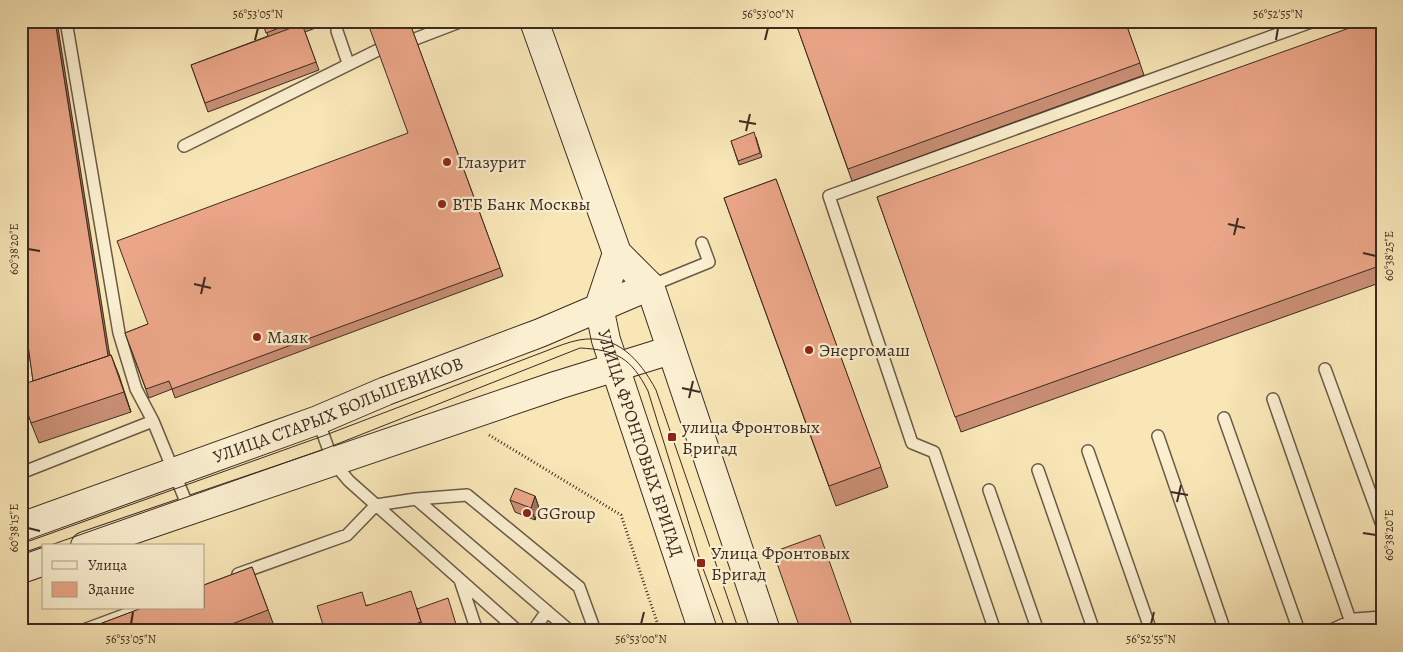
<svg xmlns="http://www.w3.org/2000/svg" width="1403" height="652" viewBox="0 0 1403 652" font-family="Alegreya,serif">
	<rect width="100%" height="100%" fill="#f8e6b7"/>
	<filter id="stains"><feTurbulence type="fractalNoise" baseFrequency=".004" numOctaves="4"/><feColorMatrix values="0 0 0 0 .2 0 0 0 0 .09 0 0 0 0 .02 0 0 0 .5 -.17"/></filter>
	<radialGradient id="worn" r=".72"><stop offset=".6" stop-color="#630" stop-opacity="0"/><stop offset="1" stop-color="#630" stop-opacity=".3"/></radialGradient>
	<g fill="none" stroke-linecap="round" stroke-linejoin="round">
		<defs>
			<path id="lane" d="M66,21L119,333L136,389L153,421L189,509
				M337,31L348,63
				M415,39L462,21
				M184,146L378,50
				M650,286L709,262L702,243
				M1325,369L1382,525
				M1273,399L1354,631
				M1224,418L1299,631
				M318,420L333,462L349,481L518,631
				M1158,436L1225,631
				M1088,451L1151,631
				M1038,470L1094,631
				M21,473L153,421
				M989,490L1038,631
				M416,499L467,495L579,587L595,631
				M238,574L347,535L376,505L416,499L570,631
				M460,580L477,631
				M81,631L143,608
				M533,631L547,611
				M995,631L934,452L912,443L829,196L1314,21
				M1329,631L1355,619L1382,617"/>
			<g id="secondary">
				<path d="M534,21L617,253L650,286L766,631"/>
				<path id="s1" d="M617,253L599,307L606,340L703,631"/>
				<path id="s2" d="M21,527L318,420L386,391L540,333L650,286"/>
				<path d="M85,546L558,385L671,350"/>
				<path d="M21,569L44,561"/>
			</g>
		</defs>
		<!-- lane casing -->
		<use href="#lane" stroke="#6b5a46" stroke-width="14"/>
		<!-- secondary casing -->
		<use href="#secondary" stroke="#3c2b21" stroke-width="30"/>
		<!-- path -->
		<path stroke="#3c2b21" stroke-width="3" stroke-dasharray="1 2.5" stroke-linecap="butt" d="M489,435L621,515L660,631"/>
		<!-- lane -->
		<use href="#lane" stroke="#faefd0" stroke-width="11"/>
		<!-- secondary -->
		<use href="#secondary" stroke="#faefd0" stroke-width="28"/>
		<!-- tram -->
		<path stroke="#3c2b21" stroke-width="1" d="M21,544L323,436L546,351C556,347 568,342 579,340C617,333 640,360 656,390L739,631
			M48,546L327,448L580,348C617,350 631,358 648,391L701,563L726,631
			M21,555L44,547"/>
	</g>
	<!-- wall -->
	<path fill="#ca8f75" stroke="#3c2b21" d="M21,21L110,355H111L131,412L39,443L31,423L33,381L22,300H21Z
		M262,21H334L305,32L319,70L208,112L191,65L268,36Z
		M409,21L503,276L175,398L172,389L149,398L125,333L148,324L408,134Z
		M795,21H1125L1144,75L852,181Z
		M1382,21V282L961,432L877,197Z
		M756,137L762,157L739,165L731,141Z
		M776,179L888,487L836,506L724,198Z
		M535,496L539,508L535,520L515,512L510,500Z
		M252,567L276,631H81Z
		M367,605L417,608L459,631H325Z"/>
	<!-- shaded-wall -->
	<path fill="#a4745f" stroke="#3c2b21" d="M55,21H57L113,376L109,364Z
		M111,355L119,375L131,412L124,392Z
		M535,496L539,508L535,520L531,508Z"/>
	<!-- building -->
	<path fill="#eba688" stroke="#3c2b21" d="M21,21H55L108,356L33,381L21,294Z
		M262,21H297L266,33Z
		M367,21H409L500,268L172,389L169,381L146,389L125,333L148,324L117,241L408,133Z
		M795,21H1125L1140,63L848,169Z
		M1369,21H1382V265L955,417L877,197Z
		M302,24L316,62L205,103L191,65Z
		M754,132L760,153L738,161L731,141Z
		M776,179L881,467L829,486L724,198Z
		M111,355L124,392L31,423L21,392V385Z
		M515,488L535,496L531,508L510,500Z
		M820,535L854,631H801L773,552Z
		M252,567L268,610L214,631H81L142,608H204V585Z
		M411,591L421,622L395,631H325L317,606L362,592L366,606Z
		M448,598L458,631H424L417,609Z"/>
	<!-- ticks -->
	<path fill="none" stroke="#3c2b21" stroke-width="2" d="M255,40L258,28M765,40L768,28M1276,40L1278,28M739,121L756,124M746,131L750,114M1228,224L1245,228M1234,235L1238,218M28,249L40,251M1363,253L1376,256M194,284L211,288M201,294L205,277M682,388L700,392M689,398L693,381M1171,492L1188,495M1177,502L1181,485M28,528L40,531M1363,533L1376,535M131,624L133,612M641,624L644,612M1151,624L1154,612"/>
	<!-- markers -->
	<g fill="#8f2418" stroke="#faefd0" stroke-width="2">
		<circle cx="447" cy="162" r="5"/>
		<circle cx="442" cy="204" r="5"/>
		<circle cx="257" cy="337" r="5"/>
		<circle cx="809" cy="350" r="5"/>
		<rect x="667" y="432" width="10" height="10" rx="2.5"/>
		<circle cx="527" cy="513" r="5"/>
		<rect x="696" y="558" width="10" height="10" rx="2.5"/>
	</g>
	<g text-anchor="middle" stroke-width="4.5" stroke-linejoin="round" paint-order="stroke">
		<!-- poi labels -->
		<g font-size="18" fill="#3c2b21" stroke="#faefd0" text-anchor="start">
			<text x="457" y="168">Глазурит</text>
			<text x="452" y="210">ВТБ Банк Москвы</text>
			<text x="267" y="343">Маяк</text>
			<text x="819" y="356">Энергомаш</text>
			<text x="682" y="433">улица Фронтовых<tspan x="682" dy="21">Бригад</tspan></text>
			<text x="537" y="519">GGroup</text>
			<text x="711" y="559">Улица Фронтовых<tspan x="711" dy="21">Бригад</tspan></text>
		</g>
		<!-- street labels -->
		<g font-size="18" fill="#3c2b21" stroke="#faefd0">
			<text dy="6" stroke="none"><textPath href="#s2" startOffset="338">УЛИЦА СТАРЫХ БОЛЬШЕВИКОВ</textPath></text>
			<text dy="6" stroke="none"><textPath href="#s1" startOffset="199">УЛИЦА ФРОНТОВЫХ БРИГАД</textPath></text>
		</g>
	</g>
	<!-- margin -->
	<rect width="1403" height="652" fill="none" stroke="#f8e6b7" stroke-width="55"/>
	<!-- legend -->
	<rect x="42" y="544" width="162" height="65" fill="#faefd0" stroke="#aea18a"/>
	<rect x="52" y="561" width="25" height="8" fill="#faefd0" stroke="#aea18a"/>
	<text x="88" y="570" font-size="15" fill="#3c2b21">Улица</text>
	<rect x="52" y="582" width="25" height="15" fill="#eba688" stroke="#aea18a"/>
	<text x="88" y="594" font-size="15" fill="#3c2b21">Здание</text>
	<rect x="28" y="28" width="1348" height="596" fill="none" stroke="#3c2b21" stroke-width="2"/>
	<g font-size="12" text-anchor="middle" fill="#3c2b21">
		<text x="258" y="18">56°53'05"N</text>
		<text x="768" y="18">56°53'00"N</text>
		<text x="1278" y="18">56°52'55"N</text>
		<text transform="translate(14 249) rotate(-90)" y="4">60°38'20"E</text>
		<text transform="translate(1389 256) rotate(-90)" y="4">60°38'25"E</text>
		<text transform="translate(14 528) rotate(-90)" y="4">60°38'15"E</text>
		<text transform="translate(1389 535) rotate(-90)" y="4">60°38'20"E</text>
		<text x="131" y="643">56°53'05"N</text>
		<text x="641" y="643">56°53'00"N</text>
		<text x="1151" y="643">56°52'55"N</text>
	</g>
	<rect width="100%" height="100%" filter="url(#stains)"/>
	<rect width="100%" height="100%" fill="url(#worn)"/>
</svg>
